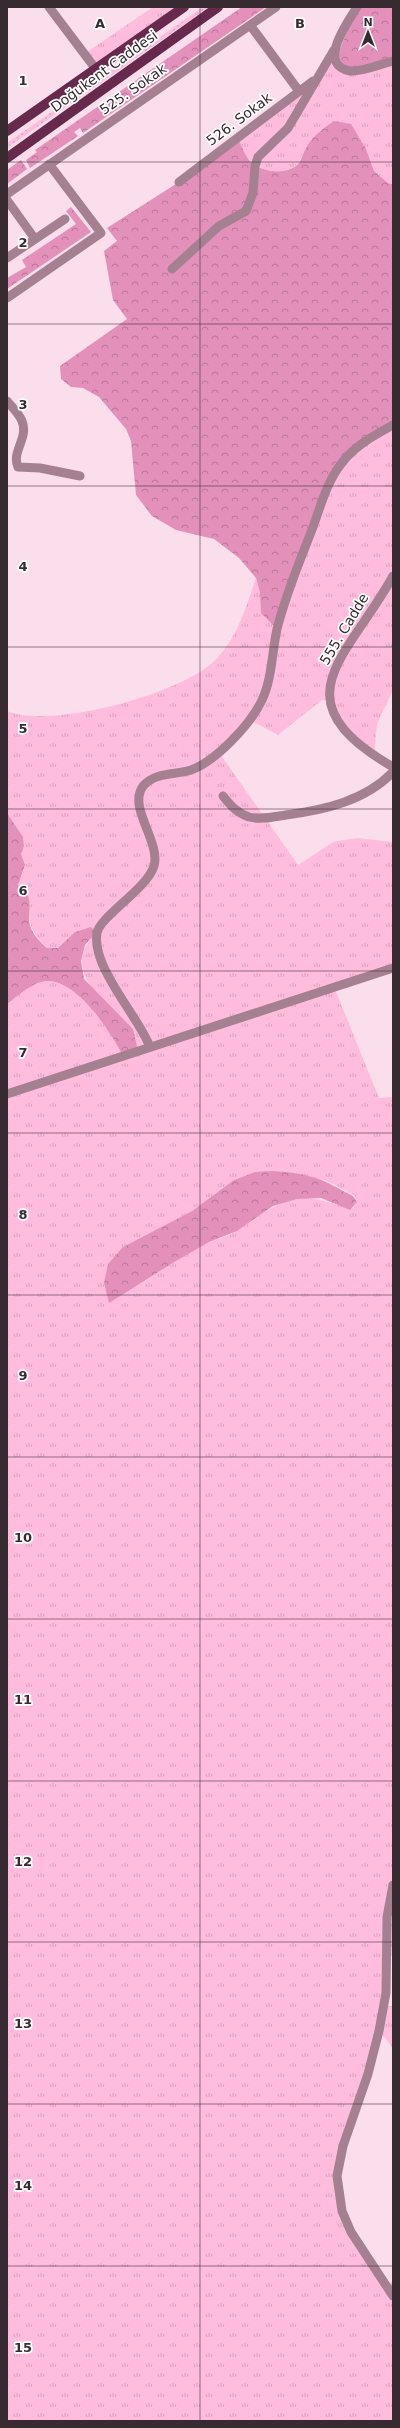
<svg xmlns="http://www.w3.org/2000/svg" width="400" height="2428" viewBox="0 0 400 2428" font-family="'DejaVu Sans',sans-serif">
	<defs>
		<pattern id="grass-tufts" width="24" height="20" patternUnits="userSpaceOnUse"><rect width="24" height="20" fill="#ffbcdd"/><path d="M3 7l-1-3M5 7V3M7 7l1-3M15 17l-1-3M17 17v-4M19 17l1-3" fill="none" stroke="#dba2be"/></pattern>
		<pattern id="forest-crowns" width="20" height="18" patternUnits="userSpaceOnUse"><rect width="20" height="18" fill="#e390bb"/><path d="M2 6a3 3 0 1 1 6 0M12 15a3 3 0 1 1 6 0" fill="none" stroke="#b97698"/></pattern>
		<pattern id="park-dots" width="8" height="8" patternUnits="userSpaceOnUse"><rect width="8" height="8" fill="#ffbcdd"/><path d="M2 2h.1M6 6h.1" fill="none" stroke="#dba2be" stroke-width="1.8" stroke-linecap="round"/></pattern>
	</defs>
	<rect width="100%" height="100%" fill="#fbdeeb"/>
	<!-- grass -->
	<path fill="url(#grass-tufts)" fill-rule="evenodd" d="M153,7H184L95,68L84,54Z
		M334,50L393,61V184H389L374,171L366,149L306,146C304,152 301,161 296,165C284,176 259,172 249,160C244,154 242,145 237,138L316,79Z
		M393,425V690L377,724L374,756L359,745L329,701L322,700L278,735L250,720L218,751L298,865L333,842L357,838L393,842V968L334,987L379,1098L393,1097V1887L388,1911L393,1913V1956H388L384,2006H393V2048L380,2032L337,2176L342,2211L384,2283L393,2282V2421H7V1004C17,997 29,985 41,982C73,973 111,1032 123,1056L133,1029C107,1002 60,974 94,935L76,932L58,948H47C31,932 28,925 30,903L20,891L18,885L25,866L21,854L24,846L23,837L7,813V711C51,729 169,696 207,667C235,646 245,610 256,578L260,593L261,613L341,462ZM255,1172L325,1180L354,1195L357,1201L353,1208C333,1206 318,1195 297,1199C273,1203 258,1218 238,1230C230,1236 219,1238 210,1242C186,1253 164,1269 142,1283L123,1247L192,1211L234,1180Z"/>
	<!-- forest -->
	<path fill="url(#forest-crowns)" d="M242,7H266L83,133L80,128L74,132L78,136L30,168L26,160L37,152L35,150Z
		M357,7H393V61L351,71L335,61Z
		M334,121L351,124L366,149L374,171L389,184H393V425L341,462L277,629L261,613L260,593L256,578L239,558L214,539L176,530L152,516L136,495L131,441L126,429L99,397L83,388L71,387L61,379L60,366L127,319L113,300L104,251L117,241L107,228L179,182L237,138C242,145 244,154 249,160C259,172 284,176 297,165C302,161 303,152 307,146C314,135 324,128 334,121Z
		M21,160L27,169L7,184V170Z
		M71,207L91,232L7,289V278L26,267L22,260L76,224L66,211Z
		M7,813L23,837L24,846L21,854L25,865L18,885L20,891L28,896C31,904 29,911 29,919C29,931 39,941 47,948H58L75,932L91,927L94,930V935L85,945L81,961L84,979L133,1029L138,1051L123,1056C111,1032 73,973 41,982C29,985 17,997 7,1004Z
		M273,1171C301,1173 318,1176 343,1191C350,1195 353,1194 357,1202L350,1210L321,1198L297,1199L273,1206L237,1231L209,1242L176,1261L109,1303L104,1283L108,1264L123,1247L192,1211L234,1180L255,1172Z"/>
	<!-- park -->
	<path fill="url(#park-dots)" d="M203,7H209L7,148V143Z"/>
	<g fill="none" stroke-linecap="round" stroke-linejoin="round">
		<!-- minor -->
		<path stroke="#a48091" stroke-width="9" d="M49,7L95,68
			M357,7C348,22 316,65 350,71C363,72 381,64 393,61
			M250,25L299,91
			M179,182L313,81
			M7,194L276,7
			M7,200L35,239
			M7,258L65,219
			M172,269L219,226L246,211L253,193L255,166L258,157L288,128L334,50
			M7,298L101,233L49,164
			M7,401C12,407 19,414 22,421C29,438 11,452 18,467L40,468L80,476
			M393,576C347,659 277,700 393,767
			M223,796C230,805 237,813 249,817C261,820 273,817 286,815C324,810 365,801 393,772
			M150,1047C139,1017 91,967 97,933C100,916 147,889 154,866C161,841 126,806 144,785C156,772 176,775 191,770C216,761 251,724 262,700C272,679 272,652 277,629C286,593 300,561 313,527C321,505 327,482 341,464C354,446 375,435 393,425
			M7,1094L393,968
			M393,1885L387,1917L386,1993L379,2031L368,2074L343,2146L337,2176L342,2211L351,2232L393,2296"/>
		<!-- major -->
		<path stroke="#672a4c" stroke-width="10" d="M7,131L184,7
			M7,158L218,7"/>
	</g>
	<!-- grid -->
	<path fill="none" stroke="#372a30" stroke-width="1" stroke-opacity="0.55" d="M200,7V2421M7,162H393M7,324H393M7,486H393M7,647H393M7,809H393M7,971H393M7,1133H393M7,1295H393M7,1457H393M7,1619H393M7,1781H393M7,1942H393M7,2104H393M7,2266H393"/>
	<g text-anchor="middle" stroke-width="3.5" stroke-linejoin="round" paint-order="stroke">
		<!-- street labels -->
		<g font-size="14" fill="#372a30" stroke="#fff">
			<text transform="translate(104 71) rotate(-36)" y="5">Doğukent Caddesi</text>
			<text transform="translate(133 89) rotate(-35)" y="5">525. Sokak</text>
			<text transform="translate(239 119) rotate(-37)" y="5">526. Sokak</text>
			<text transform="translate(344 629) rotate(-59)" y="5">555. Cadde</text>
		</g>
	</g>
	<g font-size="13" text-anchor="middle" font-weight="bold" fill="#372a30" stroke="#fff" stroke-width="3.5" stroke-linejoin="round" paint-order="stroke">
		<text x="100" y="28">A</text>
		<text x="300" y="28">B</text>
		<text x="23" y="85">1</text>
		<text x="23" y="247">2</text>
		<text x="23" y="409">3</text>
		<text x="23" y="571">4</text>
		<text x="23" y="733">5</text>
		<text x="23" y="895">6</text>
		<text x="23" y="1057">7</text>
		<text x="23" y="1219">8</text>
		<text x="23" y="1380">9</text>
		<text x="23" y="1542">10</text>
		<text x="23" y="1704">11</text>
		<text x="23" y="1866">12</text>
		<text x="23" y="2028">13</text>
		<text x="23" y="2190">14</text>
		<text x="23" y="2352">15</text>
	</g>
	<!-- border -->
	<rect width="400" height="2428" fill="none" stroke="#372a30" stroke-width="16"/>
	<!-- north arrow -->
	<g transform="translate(368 32)" stroke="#ffffff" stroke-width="3" paint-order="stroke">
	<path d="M0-3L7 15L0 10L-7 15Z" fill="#372a30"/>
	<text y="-6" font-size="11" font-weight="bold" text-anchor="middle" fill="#372a30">N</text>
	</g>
</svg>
